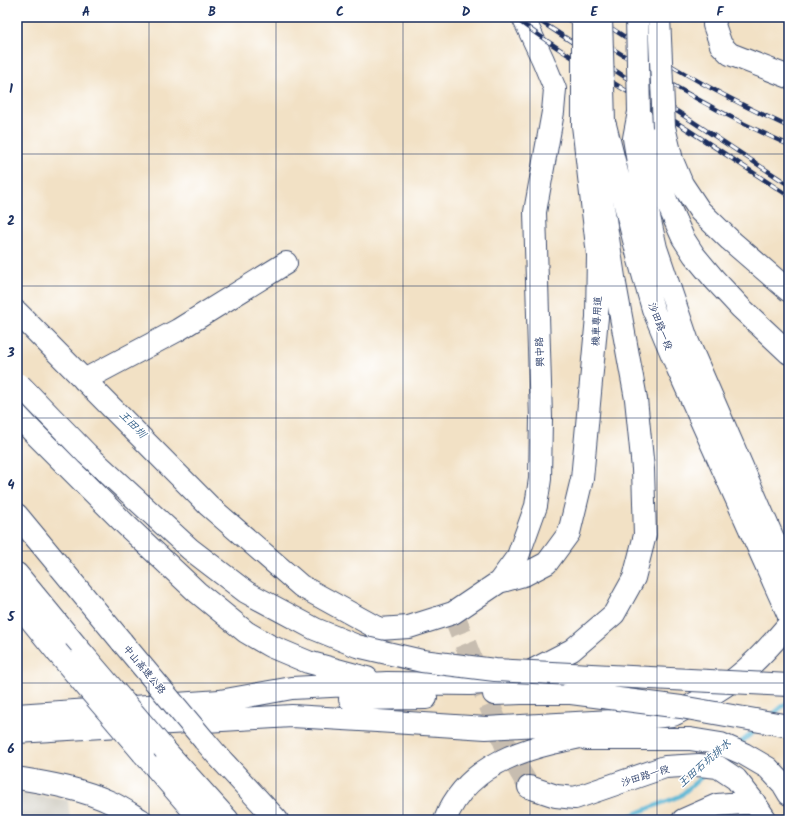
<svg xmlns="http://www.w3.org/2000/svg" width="806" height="837" viewBox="0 0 806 837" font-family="Kalam,'LXGW WenKai TC',sans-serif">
	<rect width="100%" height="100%" fill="#fff"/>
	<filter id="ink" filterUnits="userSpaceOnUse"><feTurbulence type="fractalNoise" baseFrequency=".025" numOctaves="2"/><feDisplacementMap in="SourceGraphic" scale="8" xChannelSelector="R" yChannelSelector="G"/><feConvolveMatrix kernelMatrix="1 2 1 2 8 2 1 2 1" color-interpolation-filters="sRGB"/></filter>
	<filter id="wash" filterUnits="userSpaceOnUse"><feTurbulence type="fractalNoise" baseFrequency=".012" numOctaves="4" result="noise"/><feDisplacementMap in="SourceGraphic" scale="16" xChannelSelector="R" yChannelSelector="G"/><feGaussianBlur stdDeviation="0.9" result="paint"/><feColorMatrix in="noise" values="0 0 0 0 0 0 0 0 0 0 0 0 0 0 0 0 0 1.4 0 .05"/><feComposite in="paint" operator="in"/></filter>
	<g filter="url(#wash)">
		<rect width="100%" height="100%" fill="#f2e1c5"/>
		<!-- industrial -->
		<path fill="#c8c4b8" d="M17,793L68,800L70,820H17Z"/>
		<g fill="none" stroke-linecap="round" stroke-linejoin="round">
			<!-- stream -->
			<path stroke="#51b1d0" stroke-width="4.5" d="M772,715L789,701
				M739,744L758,728
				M619,820L680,796L706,773"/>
		</g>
	</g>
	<g filter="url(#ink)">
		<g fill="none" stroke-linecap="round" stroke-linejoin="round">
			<!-- minor-tunnel -->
			<path stroke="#c7bdb0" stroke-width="22" stroke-dasharray="22 11" stroke-linecap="butt" d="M453,613L507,749L529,787"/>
			<defs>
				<path id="minor" d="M716,17L714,25L721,45L730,54L789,77
					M664,127L672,160L682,184L700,211L730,240L789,291
					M17,312L209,506L301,586L379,629L409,627L453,613L499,582L518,556L536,506L540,479L541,418L535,212L553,112L555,89L543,60L523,17
					M84,380L178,330L286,263
					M499,582L524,575L547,563L569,533L582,479L597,317L598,255L583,125
					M529,787L556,796L575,798L665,767L699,765L718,767L736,779L754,802L766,820
					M683,820L717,805L754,802"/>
				<path id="major" d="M639,112L634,138L641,181L656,248L688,342L789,575
					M605,125L639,260L653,309L678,369L789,616"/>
				<path id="highway" d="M639,112L650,139L653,158L666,200L683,238L694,255L714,279L741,308L789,353
					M17,415L33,432L126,525L197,592L246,632L270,646L308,662L367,678
					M17,515L122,642
					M17,574L83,654
					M17,603L57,652
					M494,694L521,693H571
					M350,699L426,698
					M220,701L292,688L387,683L470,684L512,681L572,650L614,614L634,578L645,535L643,469L636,399L615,284L599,180L604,122
					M675,714C696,703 718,692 737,677C756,662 773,643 789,624
					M17,715L220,701H234
					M17,732L292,716L377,721L486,728L612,721L673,715
					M587,739H690L721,744L744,754L768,768L783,784L789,794
					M204,740L216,754L277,820
					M165,750L228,820
					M143,753L201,820
					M17,778C48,783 83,789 112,803C122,808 131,814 141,820
					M445,820C470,756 542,744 602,733"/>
			</defs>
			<!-- minor casing -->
			<use href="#minor" stroke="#3b4a6d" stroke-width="24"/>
			<!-- major casing -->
			<use href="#major" stroke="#3b4a6d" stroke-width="24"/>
			<!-- highway casing -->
			<use href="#highway" stroke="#3b4a6d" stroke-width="24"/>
			<!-- minor -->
			<use href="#minor" stroke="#fff" stroke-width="22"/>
			<!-- major -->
			<use href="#major" stroke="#fff" stroke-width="22"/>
			<!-- highway -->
			<use href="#highway" stroke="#fff" stroke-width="22"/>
			<defs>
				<path id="rail" d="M514,17C555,49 600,74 644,102C693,132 741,165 789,196
					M534,17L789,185
					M564,17C636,65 710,110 789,145
					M595,17C656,59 721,96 789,127"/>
			</defs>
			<!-- rail casing -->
			<use href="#rail" stroke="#1b2f5e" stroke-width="4.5"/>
			<!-- rail -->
			<use href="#rail" stroke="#fff" stroke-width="3" stroke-dasharray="9" stroke-linecap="butt"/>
			<defs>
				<path id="minor-bridge" d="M583,17V125
					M659,17L664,127"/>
				<path id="major-bridge" d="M601,17L604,122
					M637,17L639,112"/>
				<path id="highway-bridge" d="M20,385L87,454L190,549L246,592L315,629L357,646L422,661L495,670L789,685
					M122,642L204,740
					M57,652L143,753
					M83,654L165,750
					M571,693L681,707L789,726"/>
			</defs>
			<!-- minor-bridge casing -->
			<use href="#minor-bridge" stroke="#3b4a6d" stroke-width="24" stroke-linecap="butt"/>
			<!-- major-bridge casing -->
			<use href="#major-bridge" stroke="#3b4a6d" stroke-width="24" stroke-linecap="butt"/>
			<!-- highway-bridge casing -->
			<use href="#highway-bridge" stroke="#3b4a6d" stroke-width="24" stroke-linecap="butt"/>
			<!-- minor-bridge -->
			<use href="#minor-bridge" stroke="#fff" stroke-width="22"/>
			<!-- major-bridge -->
			<use href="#major-bridge" stroke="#fff" stroke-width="22"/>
			<!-- highway-bridge -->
			<use href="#highway-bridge" stroke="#fff" stroke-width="22"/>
		</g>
	</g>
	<!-- grid -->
	<path fill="none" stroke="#1b2f5e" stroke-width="1" stroke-opacity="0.55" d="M149,17V820M276,17V820M403,17V820M530,17V820M657,17V820M17,154H789M17,286H789M17,418H789M17,551H789M17,683H789"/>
	<g text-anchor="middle" stroke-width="3" stroke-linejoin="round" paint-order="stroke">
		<!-- street labels -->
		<g font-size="10" fill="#1b2f5e" stroke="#fff">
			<text transform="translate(596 321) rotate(-87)" y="4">機車專用道</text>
			<text transform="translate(661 326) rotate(69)" y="4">沙田路一段</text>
			<text transform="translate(539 352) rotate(-92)" y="4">興中路</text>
			<text transform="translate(145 669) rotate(50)" y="4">中山高速公路</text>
			<text transform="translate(645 775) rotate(-17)" y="4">沙田路一段</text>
		</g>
		<!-- water labels -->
		<g font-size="11" font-style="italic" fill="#2e5c86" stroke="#fff">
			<text transform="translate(133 424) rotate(46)" y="4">王田圳</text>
			<text transform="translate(704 763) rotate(-41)" y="4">王田石坑排水</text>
		</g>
	</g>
	<!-- margin -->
	<rect width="806" height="837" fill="none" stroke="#fff" stroke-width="44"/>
	<rect x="22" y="22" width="762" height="793" fill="none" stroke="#1b2f5e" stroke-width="1.5"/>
	<g font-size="13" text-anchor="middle" font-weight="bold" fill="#1b2f5e">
		<text x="86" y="16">A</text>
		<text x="212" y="16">B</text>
		<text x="340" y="16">C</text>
		<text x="466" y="16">D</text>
		<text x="594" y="16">E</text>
		<text x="720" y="16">F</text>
		<text x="11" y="93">1</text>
		<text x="11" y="225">2</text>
		<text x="11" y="357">3</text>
		<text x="11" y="489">4</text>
		<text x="11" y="621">5</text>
		<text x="11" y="753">6</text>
	</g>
</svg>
